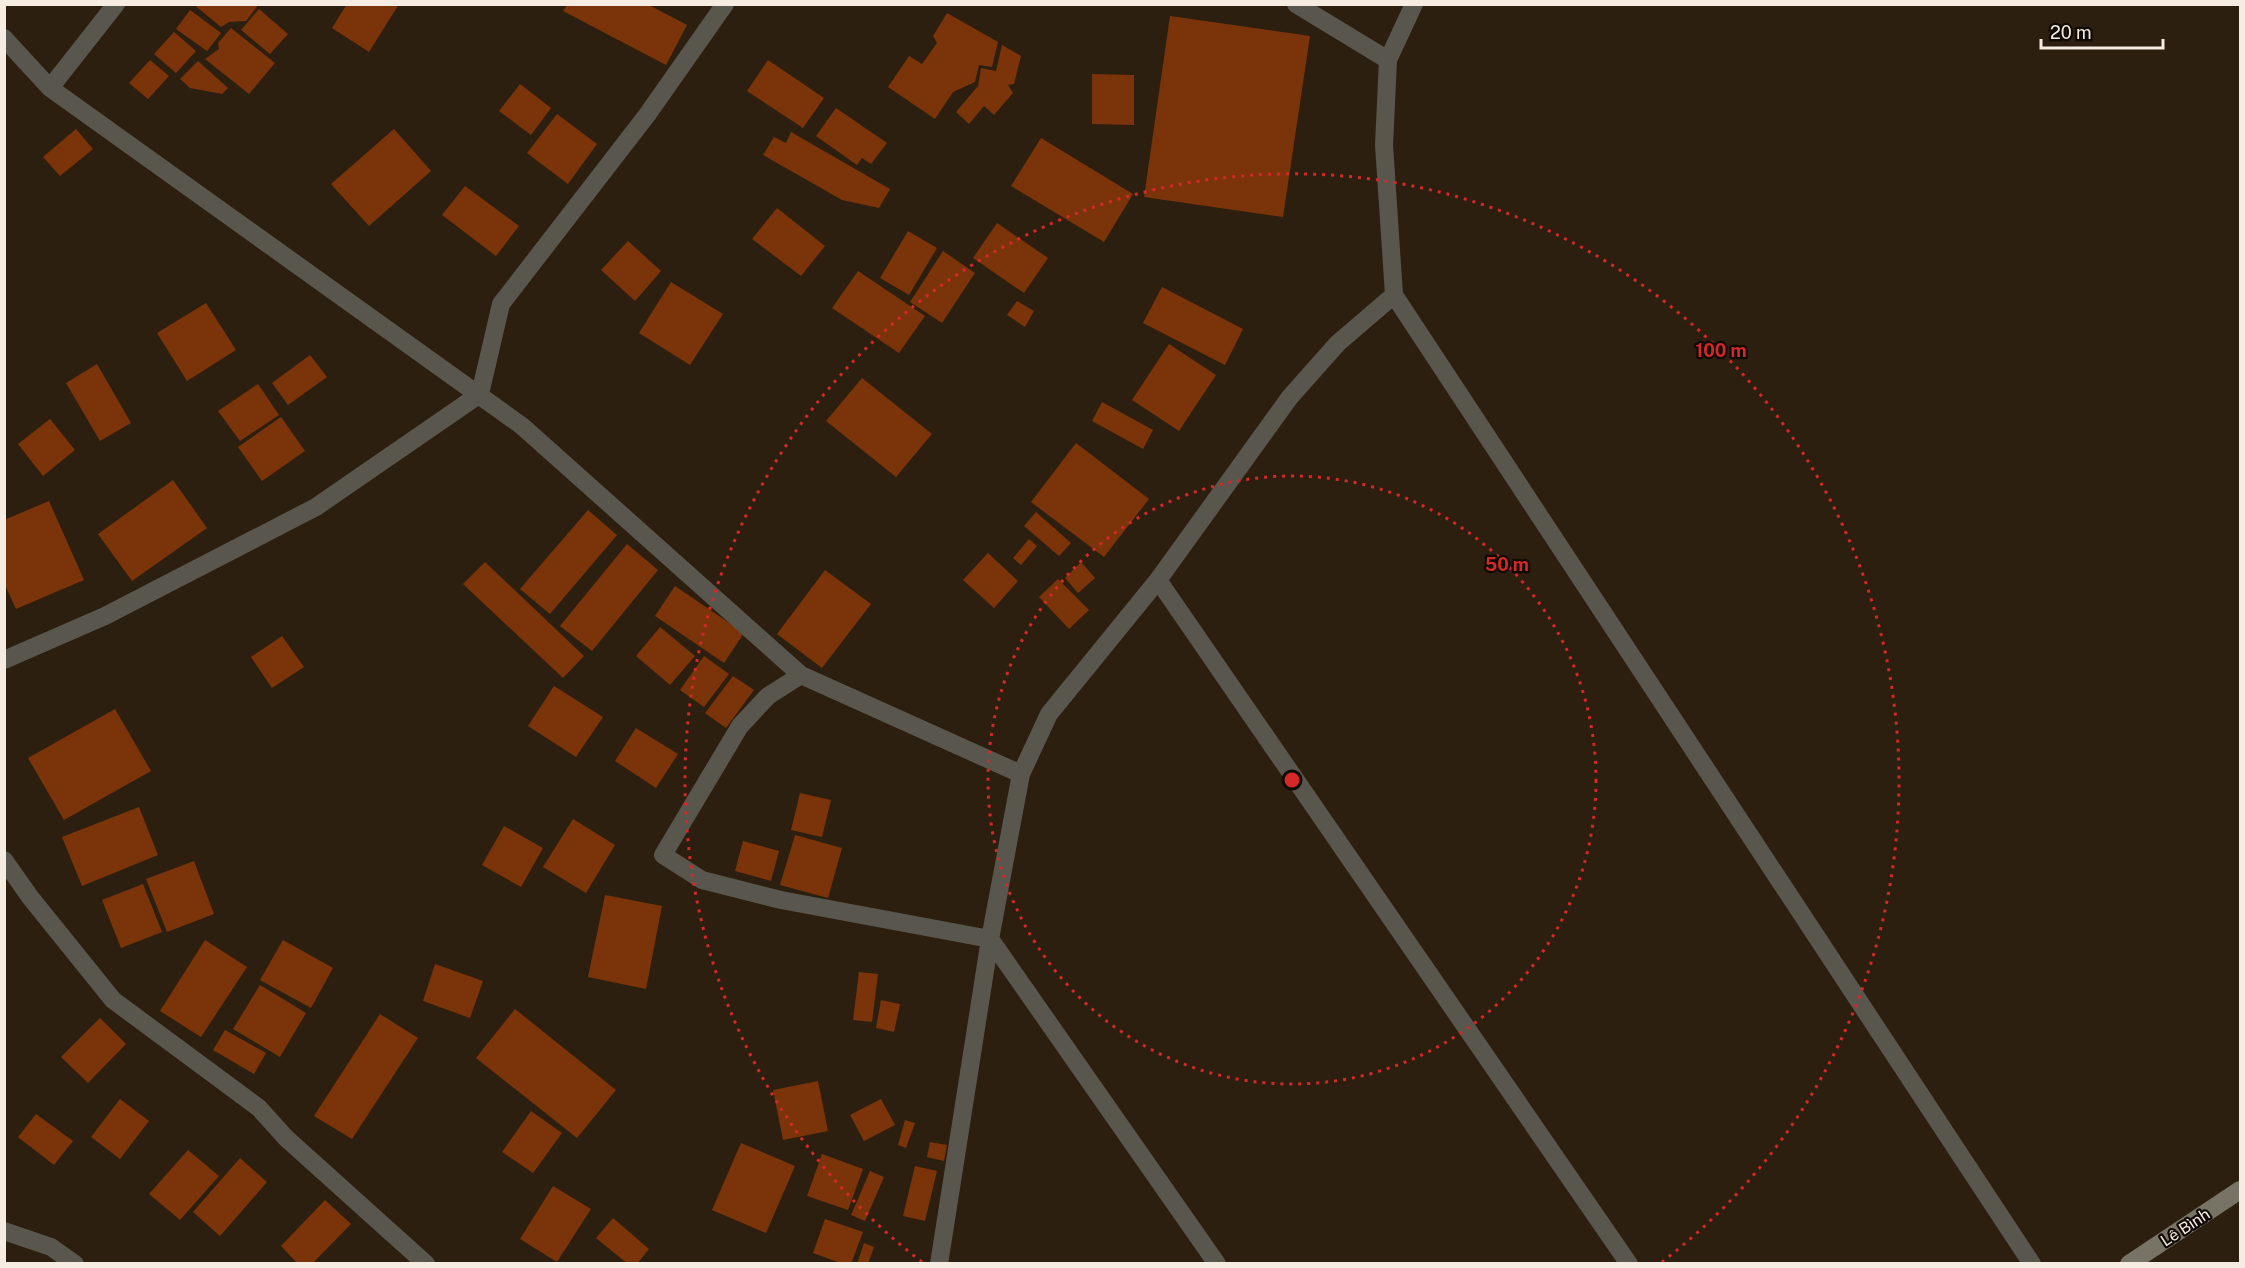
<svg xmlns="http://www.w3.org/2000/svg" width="2245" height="1268" viewBox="0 0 2245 1268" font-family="'Public Sans',sans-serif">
	<rect width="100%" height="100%" fill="#2d1f0f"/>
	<!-- building -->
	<path fill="#7b330a" d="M193,4H259L246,21L229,22L221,27Z
		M347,4H399L369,52L332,28Z
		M567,5H649L687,25L666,65L563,11Z
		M259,9L288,34L270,54L241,30Z
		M190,10L221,33L207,51L176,29Z
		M947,13L998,42L992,67L979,65L975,82L953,92L935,119L888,87L909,56L922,64L937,43L933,36Z
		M1170,16L1310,36L1283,217L1144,197Z
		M231,28L275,63L249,94L205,59L219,49L218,43Z
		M174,32L196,51L176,73L154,54Z
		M1002,45L1021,56L1014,84L1008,85L1013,93L994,115L984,106L969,124L956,112L978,86L981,68L996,71Z
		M150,60L169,76L148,99L129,83Z
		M768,60L824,98L803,128L747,91Z
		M198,61L228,88L222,94L190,88L180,79Z
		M1092,74L1134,75V125L1092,124Z
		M520,84L551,108L531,135L499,111Z
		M836,108L887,143L871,164L862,158L857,165L816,136Z
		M557,114L597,144L568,184L527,153Z
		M76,129L93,149L60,176L43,157Z
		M394,129L431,171L369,226L331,184Z
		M791,132L890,189L879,208L842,200L763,155L774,137L786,143Z
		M1041,138L1133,194L1104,242L1011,186Z
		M465,186L519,226L496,256L442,215Z
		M777,208L825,246L801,276L752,239Z
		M997,223L1048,258L1024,293L973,258Z
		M908,231L937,248L909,295L880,278Z
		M628,241L661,271L635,301L601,270Z
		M943,251L975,273L942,323L910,302Z
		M858,271L925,316L899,353L832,308Z
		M671,282L723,314L690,365L639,333Z
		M1162,287L1243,329L1225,365L1143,323Z
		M1017,301L1034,311L1025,327L1007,315Z
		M206,303L236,350L187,381L157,333Z
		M1169,344L1216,375L1179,431L1132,400Z
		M310,355L327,377L288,405L272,383Z
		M97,364L131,423L100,441L66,383Z
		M862,378L932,434L896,477L826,421Z
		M258,384L279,415L240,441L218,411Z
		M1102,402L1153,430L1143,449L1092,421Z
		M281,417L305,451L262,481L238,447Z
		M50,419L75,450L43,476L18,444Z
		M1076,443L1149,499L1104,557L1031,502Z
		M173,480L207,528L132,581L98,534Z
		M49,501L84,580L16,609L4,583V520Z
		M588,510L617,535L550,614L520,589Z
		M1036,512L1071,543L1059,556L1024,526Z
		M1029,539L1037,546L1021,565L1013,558Z
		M627,544L658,570L592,651L560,626Z
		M988,553L1018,581L994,608L963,580Z
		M485,562L584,656L563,678L463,584Z
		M1081,562L1095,578L1078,593L1065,578Z
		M825,570L871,604L822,668L777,634Z
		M1058,579L1089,610L1069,629L1039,597Z
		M675,586L744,633L724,663L655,616Z
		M660,627L695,656L670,685L636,656Z
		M282,636L304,667L272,688L251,657Z
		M704,656L729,674L704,707L680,690Z
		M733,676L754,690L726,728L705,713Z
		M554,686L603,717L576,757L528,726Z
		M115,709L151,771L64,820L28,758Z
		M636,728L678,754L656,788L615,761Z
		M800,793L831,800L822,837L791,830Z
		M139,807L158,855L82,886L62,837Z
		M573,819L615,845L586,893L543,867Z
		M504,826L543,848L521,887L482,865Z
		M795,835L842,848L828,898L780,885Z
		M743,841L779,851L771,881L735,871Z
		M194,861L214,914L167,932L146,879Z
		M143,884L162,932L121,948L102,900Z
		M605,895L662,906L646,989L588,977Z
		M205,940L247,967L201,1037L160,1011Z
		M283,940L333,968L311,1008L260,980Z
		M435,964L483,981L470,1018L423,1001Z
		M859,972L878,974L872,1022L853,1020Z
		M260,985L306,1013L280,1057L233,1029Z
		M881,1000L900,1004L894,1032L876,1028Z
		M515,1009L616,1090L577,1138L476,1058Z
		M380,1014L418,1038L352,1139L314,1116Z
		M100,1018L126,1044L88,1083L61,1057Z
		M225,1030L266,1053L254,1074L213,1050Z
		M818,1081L828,1131L783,1140L773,1090Z
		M120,1099L149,1121L120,1159L91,1137Z
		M881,1099L895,1125L864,1141L850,1115Z
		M531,1111L562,1133L533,1173L502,1152Z
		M36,1114L73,1141L54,1165L18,1137Z
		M905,1120L915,1123L906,1148L898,1145Z
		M930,1142L947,1145L944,1161L927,1157Z
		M741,1143L795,1166L766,1233L712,1210Z
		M188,1150L219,1176L180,1220L149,1194Z
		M822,1154L863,1169L848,1210L807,1196Z
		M240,1158L267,1182L220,1236L193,1212Z
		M915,1166L937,1171L925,1221L903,1216Z
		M870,1171L884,1177L865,1221L851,1215Z
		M553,1186L591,1209L557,1262L520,1239Z
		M325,1200L351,1224L312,1264H298L281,1246Z
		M613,1218L649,1249L637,1264H628L596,1238Z
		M825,1219L863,1232L851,1264H843L813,1253Z
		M864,1243L874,1247L868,1264H857Z"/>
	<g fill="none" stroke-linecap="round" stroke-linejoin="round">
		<!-- street -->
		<path stroke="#59574d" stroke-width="18" d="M1296,4L1388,60
			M4,38L50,88L522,426L801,675L1021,774
			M50,88L116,4
			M1394,295L2032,1264
			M1158,580L1629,1264
			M4,660L105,616L316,507L480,394L501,304L647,115L725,4
			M801,675L768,696L740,726L663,855L702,880L781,900L990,939L1217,1264
			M4,860L30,897L113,1000L259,1108L286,1138L426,1264
			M4,1231L51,1247L75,1264
			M939,1264L990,939L1021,774L1049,714L1158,580L1290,397L1338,343L1394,295L1384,145L1388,60L1414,4"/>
		<!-- secondary -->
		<path stroke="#787465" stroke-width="18" d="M2129,1264L2240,1190"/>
	</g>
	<!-- distance rings -->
	<g fill="none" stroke="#d62828" stroke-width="3" stroke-dasharray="3 6">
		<circle cx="1292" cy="780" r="304"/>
		<path d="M922 1262A607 607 0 1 1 1662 1262"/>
	</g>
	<g text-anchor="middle" stroke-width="4.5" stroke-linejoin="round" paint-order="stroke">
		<!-- street labels -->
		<g font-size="16" fill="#f6ece2" stroke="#100a05">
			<text transform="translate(2185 1227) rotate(-33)" y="6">Lê Bình</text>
		</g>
	</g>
	<circle cx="1292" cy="780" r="9" fill="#d62828" stroke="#100a05" stroke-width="3"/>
	<g font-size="18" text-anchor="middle" font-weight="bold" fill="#d62828" stroke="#100a05" stroke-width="4.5" stroke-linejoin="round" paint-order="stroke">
		<text x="1721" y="357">100 m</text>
		<text x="1507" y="571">50 m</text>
	</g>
	<!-- border -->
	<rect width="2245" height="1268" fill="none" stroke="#f6ece2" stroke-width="12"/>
	<!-- scale -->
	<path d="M2041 39v9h122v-9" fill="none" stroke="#f6ece2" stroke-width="3"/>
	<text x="2050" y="39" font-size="18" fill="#f6ece2" stroke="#100a05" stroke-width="4.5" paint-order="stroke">20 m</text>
</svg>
